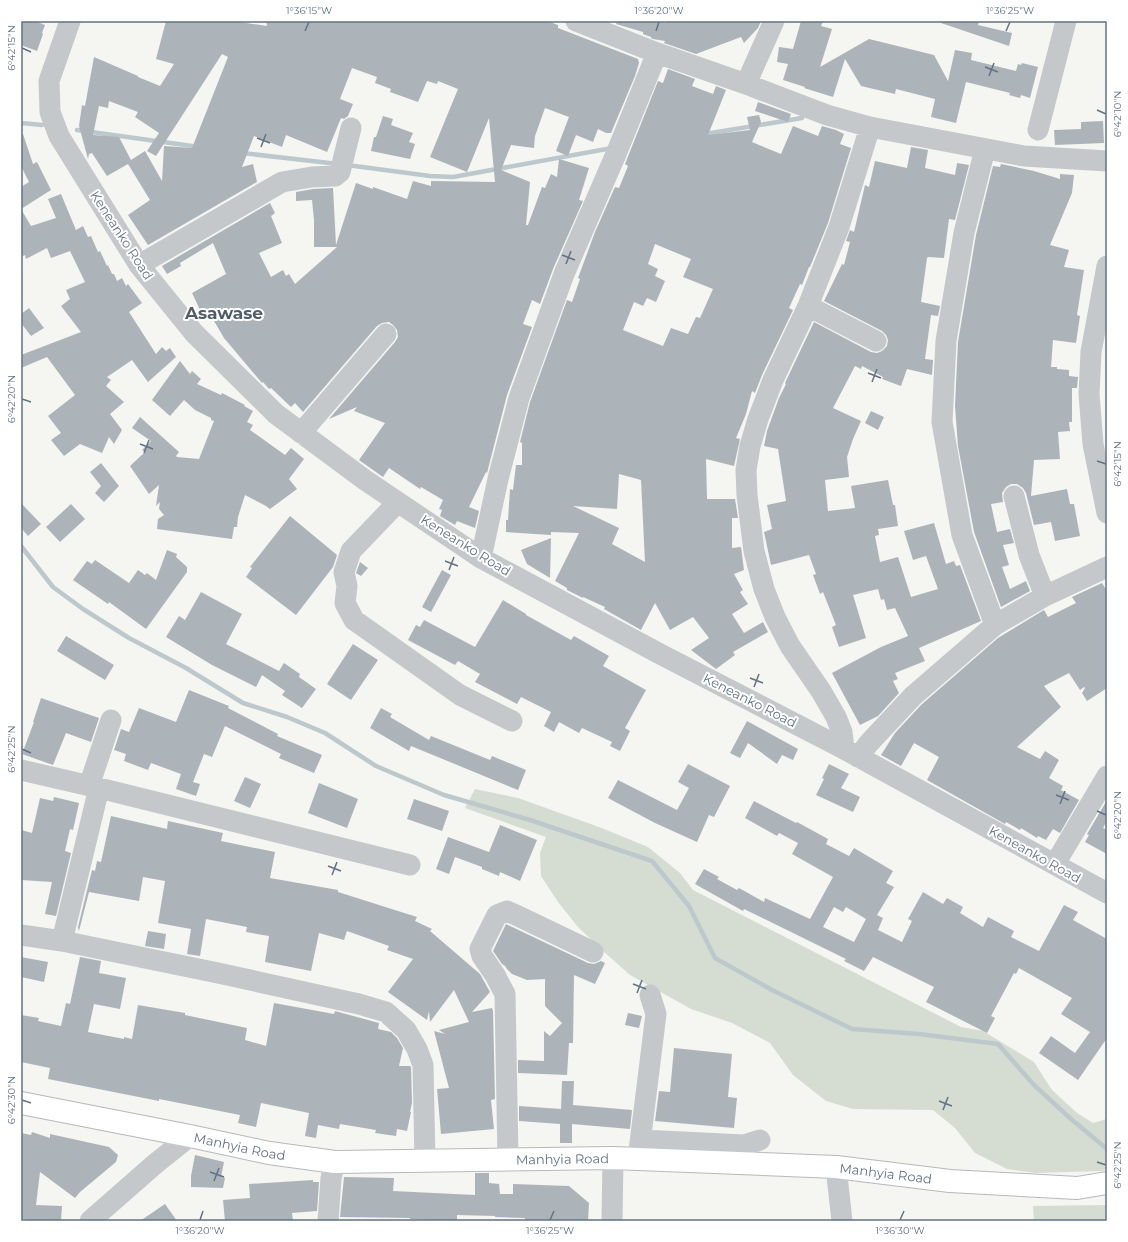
<svg xmlns="http://www.w3.org/2000/svg" width="1128" height="1242" viewBox="0 0 1128 1242" font-family="Montserrat,sans-serif">
	<rect width="100%" height="100%" fill="#f5f5f1"/>
	<!-- green -->
	<path fill="#d5ddd2" d="M475,789L518,798L599,827L648,847L680,873L693,890L961,1027L983,1031L1034,1062L1052,1090L1077,1113L1093,1123L1107,1119V1169L1102,1171L1035,1173L1007,1169L975,1153L955,1128L933,1110L853,1109L826,1101L793,1075L770,1043L732,1023L691,1009L630,975L603,951L578,927L558,902L541,876L540,853L546,837L465,808Z
		M1107,1205V1221H1034L1033,1206Z"/>
	<g fill="none" stroke-linecap="round" stroke-linejoin="round">
		<!-- stream -->
		<path stroke="#bdc8cd" stroke-width="4.5" d="M21,123L42,125
			M77,130L199,147
			M705,134L802,118
			M242,153L338,164
			M347,165L430,176L453,177L612,148
			M21,546L53,587L83,609L129,638L186,668L243,703L287,717L325,733L376,766L444,795L530,820L652,861L689,906L715,958L772,990L852,1029L919,1034L998,1044L1034,1085L1071,1119L1107,1149"/>
	</g>
	<!-- building -->
	<path fill="#acb4ba" fill-rule="evenodd" d="M21,21H35L45,25L42,33L43,34L37,51L21,45Z
		M166,21H233L267,26L266,21H547L558,25V28L638,59L639,63L635,76L611,133H606L598,129L593,142L576,135L568,156L556,151L569,117L545,108L535,136L534,148L511,145L501,170L530,182L526,225H528L542,187L545,188L551,174L557,177L559,159L589,168L579,200L583,201L553,269L540,304L532,300L523,324L532,327L507,395L487,473L486,472L469,507L479,511L475,528L457,521L455,525L440,516L442,510L439,509L443,500L421,487L420,489L389,468L383,477L359,460L385,423L354,411L357,407L329,419L395,342L398,337L397,330L393,325L389,322L382,323L377,326L303,412L295,403L291,407L271,388L269,389L263,382L262,383L224,338L207,309L201,312L192,293L226,274L213,243L180,263L181,266L167,274L162,266L270,203L275,213L271,216L282,243L259,253L271,277L283,270L286,276L289,274L295,284L337,247H314V220L312,200L296,201V192L313,189L333,188L336,245L356,183L373,189V187L407,199L413,181L431,186V181L495,182L489,118L467,172L430,157L458,89L438,81L437,84L427,81L418,102L390,92L391,89L375,83L377,77L352,68L340,99L353,104L348,116L344,119L341,118L327,152L286,135L282,147L254,136L242,167L253,164L257,182L148,245L128,215L150,200L128,164L107,176L92,153L89,154L88,159L79,126L82,105L85,106L94,57L138,76V77L160,86L174,64L156,59ZM222,54L228,57L192,148L164,146L162,181L145,151L131,160L119,137L93,135L99,106L108,108L109,101L138,112L135,117L159,133L147,151L156,156Z
		M617,21H652L666,23V21H761L758,28L744,43L741,37L696,54L664,43L665,41L653,39L651,38V37L643,34V32L616,24Z
		M801,21H823L821,26L832,29L820,67L869,39L934,55L948,81L955,50L972,53L971,60L1016,71L1018,64L1021,65L1022,63L1038,67L1030,98L1021,95L1020,98L1009,95L1010,93L966,82L956,123L931,117L935,99L896,89L895,94L861,86L845,59L833,97L804,88L805,87L783,80L788,64L777,62L779,47L793,49Z
		M941,21H979L978,25L1012,33L1009,46L941,23Z
		M668,69L695,79L692,86L713,94L716,86L726,90L708,135L750,130L747,117L759,115L761,122L752,142L781,154L793,126L818,136L822,126L836,130L844,134L840,144L851,148L828,223L810,267H809L802,285L800,284L789,308L793,310L762,375L755,393L752,391L746,414L736,438L740,439L734,466L706,459L707,499H735L738,518H732V548L741,547L744,570L734,574L743,590L740,592L748,604L732,614L744,633L763,622L768,632L733,652L735,655L716,669L691,650L709,638L693,617L670,630L655,603L641,630L604,609L605,607L583,597V598L567,590V588L555,581L579,533L551,532V535L506,532V520H508L510,489L513,490L516,465H522V443L520,442L530,402L567,300L572,302L580,279L578,278L595,232L615,187L619,188L628,166L625,164L658,81L663,83ZM655,244L691,259L683,277L713,289L700,318L696,317L688,334L671,328L663,346L623,330L634,302L643,306L647,298L656,302L665,281L655,276L658,269L648,264ZM619,474L641,480L645,562L612,544L619,528L573,506L617,509Z
		M758,102L791,114L788,122L755,111Z
		M383,116L393,119L391,125L413,133L409,142L415,144L410,159L371,151L374,137H376Z
		M1103,121L1104,143L1055,145L1054,130L1081,129V122Z
		M23,134L33,164L37,162L51,190L21,209V187L29,182L21,166V135Z
		M911,147L928,150L925,168L955,175L957,163L969,165L955,220L949,219L944,258L928,257L927,258L921,302L940,306L938,316L931,315L925,359L933,360L932,375L907,369L901,386L882,379L883,377L862,366L861,369L855,366L833,408L861,421L853,439L847,457L849,477L825,480L828,511L855,508L851,486L888,480L893,505H895L898,526L878,529L879,535L875,536L880,562L898,557L911,597L938,589L926,556L913,560L904,531L934,523L946,564L954,561L956,566L960,565L981,621L919,648L925,661L895,673L898,679L893,681L899,693L878,716L860,725L832,673L881,647L908,636L895,608L887,610L884,599L881,600L878,589L853,595L866,638L839,647L832,627L836,625L823,592L820,594L813,575L816,574L809,555L771,565L764,532L772,529L767,505L786,501L778,449L764,446L767,431L779,398L786,384L785,383L814,322L871,352L877,353L882,351L887,346L888,340L886,335L882,331L824,301L842,264L844,265L850,242L846,241L850,230L854,232L865,185L869,187L875,161L907,168Z
		M1001,164L1034,171L1060,179V174L1074,175L1072,193L1050,245L1069,250L1064,267L1084,270L1077,315L1080,316L1076,343L1053,340L1051,367H1057V369L1069,370V376L1078,377L1077,388H1072V422H1069L1070,431L1058,432L1060,459L1034,460L1031,496L1067,489L1070,504H1074L1080,536L1055,541L1051,522L1034,525L1026,493L1023,488L1017,484H1011L1006,487L1002,493L1003,502L991,504L997,532L1010,529L1014,543L1003,545L1009,565L1002,567L1010,589L1026,581L1030,591L1001,607L974,532L958,446L955,406L958,342L976,235L993,166L1000,167Z
		M61,194L76,230L83,226L88,237L91,236L98,252L100,251L107,266L108,265L112,274H114L117,281L122,278L126,286L128,284L142,303L129,312L156,354L162,347L166,351L170,348L176,357L148,382L132,360L107,377L111,380L106,386L124,402L110,414L122,430L114,444L109,437L102,453L80,444L64,456L51,440L61,433L48,416L75,395L47,357L21,368V355L81,332L61,306L70,299L66,290L85,282L70,251L51,258L47,248L26,259L25,255L21,257V209L31,226L56,218L48,199Z
		M29,308L44,328L31,336L21,323V314Z
		M180,361L190,374L192,371L201,379L197,384L221,395L222,393L245,405L244,406L253,411L247,422L253,425L250,430L285,455L291,448L304,459L289,479L297,489L270,509L266,506L245,495L238,517L237,527H234L232,539L157,529L158,519L164,515L159,509L160,502L156,506L159,485L149,494L130,466L145,452L142,450L151,441L132,428L140,417L179,452L176,456L177,457L199,459L214,421L211,420V418L195,410L184,400L170,416L152,400Z
		M871,411L884,417L878,430L865,423Z
		M101,463L119,486L104,502L95,493L101,486L90,472Z
		M21,503L41,524L28,536L21,528Z
		M71,504L85,519L60,542L46,527Z
		M290,516L337,555L333,567L296,615L246,577L252,568L250,567Z
		M551,538L550,578L527,564L521,550Z
		M167,550L177,554L176,557L187,567V572L146,629L109,602L108,604L73,580L87,561L92,564L95,560L129,583L138,570L145,575L147,573L156,580Z
		M360,562L368,568L361,576L356,573Z
		M442,570L451,575L431,612L422,607Z
		M1102,583L1107,591V688L1087,701L1082,693L1085,688L1084,687L1080,690L1069,673L1044,686L1061,707L1017,747L1040,759L1045,751L1059,760L1049,778L1063,786L1061,790L1079,800L1060,833L1053,829L1046,840L1038,836L1037,838L1021,828L1020,830L1006,822L1005,824L927,780L939,757L914,743L901,766L881,755L895,733L921,705L998,638L1044,610L1048,617L1076,603L1072,597Z
		M201,592L242,614L226,644L279,671L284,663L300,674L299,677L316,689L302,708L282,695L285,691L262,675L256,687L212,665L166,637L179,616L185,620Z
		M503,600L526,614V615L571,640L574,636L609,656L603,666L646,690L625,728L630,731L620,751L610,746L612,742L582,728L579,733L559,722L554,732L544,726L551,712L521,697L517,704L475,682L480,674L458,661L455,665L408,640L416,625L420,627L424,620L475,647Z
		M66,636L114,665L105,680L57,651Z
		M353,644L378,660L351,700L327,684Z
		M189,690L229,706L228,708L278,734L277,736L322,755L314,773L279,758L281,754L225,726L212,757L204,754L193,782L200,784L196,796L176,789L181,774L151,763L148,770L124,761L126,754L114,750L121,729L129,732L139,708L176,722Z
		M41,698L99,718L91,742L66,733L53,765L22,754L34,722H33Z
		M381,708L392,714L390,717L429,740L431,736L490,760L492,756L526,770L518,790L411,746L409,751L370,728Z
		M747,721L798,749L793,760L782,755L777,764L748,743L740,758L730,753Z
		M688,764L730,786L714,817L709,815L697,842L655,823L608,798L618,780L677,810L689,788L678,782Z
		M829,764L849,774L841,788L860,797L853,812L816,795L824,779L822,778Z
		M245,777L261,784L250,808L234,801Z
		M319,783L358,799L347,828L308,813Z
		M54,797L79,803L73,830L70,829L65,851L71,853L56,916L45,914L52,882L21,880V830L32,833L40,798L53,801Z
		M414,799L449,811L442,831L407,819Z
		M1107,800V821L1103,828L1107,830V854L1085,842L1089,835L1087,834Z
		M754,801L796,823L797,822L828,839L826,844L849,856L854,848L893,871L886,883L894,887L877,915L883,918L878,930L902,942L912,921L908,919L923,892L943,904L947,898L963,907L960,913L983,927L988,917L1014,931L1011,937L1039,951L1064,905L1078,912L1073,920L1107,939V1038L1078,1080L1039,1053L1051,1036L1075,1053L1090,1032L1061,1014L1072,998L1019,968L1016,974L1014,973L991,1016L995,1018L987,1033L926,1002L934,987L873,957L864,971L844,961L846,959L744,909L743,911L695,884L704,869L719,877L717,879L737,890L739,888L764,902L765,898L810,919L833,877L792,854L798,843L779,833L777,836L745,818ZM834,907L843,912L846,907L866,919L854,942L823,927Z
		M111,816L167,829L168,821L223,833L221,841L275,852L270,878L338,890V892L417,917L415,921L432,929L430,931L480,974L490,992L472,1012L492,1008L493,1011L495,1099L491,1100L494,1129L441,1134L437,1089L449,1088L434,1031L445,1034L439,1030L469,1022L454,990L430,1022L429,1011L427,1020L388,992L413,959L387,950L389,946L347,931L344,940L319,933L311,971L265,962L269,936L246,932L247,927L206,919L200,956L187,954L191,929L158,923L165,881L143,877L139,901L89,892L79,931L78,927L92,870L95,871L97,861L101,862Z
		M500,825L537,840L520,881L500,872L499,876L482,869V867L455,857L449,874L436,869L448,837L489,852Z
		M506,924L588,963L594,964L601,961L605,963L595,984L574,975L573,1043H569L567,1075L518,1073V1060L544,1061V1031L550,1036L562,1023L545,1006V979L527,980L512,974L507,969L505,966L502,964L493,951Z
		M148,931L166,934L164,949L145,946Z
		M21,957L48,962L44,982L21,977Z
		M80,957L101,961L99,973L126,978L120,1009L94,1004L88,1032L124,1039V1037L132,1039L138,1005L185,1013V1015L247,1028L245,1040L266,1046L274,1003L334,1014L335,1011L379,1023L378,1029L391,1032L397,1038L403,1048L399,1066H410L411,1067L412,1103L410,1112H411L407,1131L397,1129L396,1136L375,1133L376,1130L340,1124L339,1129L318,1125L316,1138L305,1136L309,1113L261,1103L256,1127L238,1123L240,1115L159,1099V1101L48,1079L50,1068L21,1062V1015L39,1018L38,1021L61,1026L66,1003L70,1004Z
		M628,1013L642,1016L639,1028L625,1025Z
		M674,1048L732,1054L728,1097L737,1098L734,1128L655,1121L659,1091L670,1092Z
		M562,1081H574L573,1105L632,1110L630,1129L572,1124V1143H560V1124L519,1121V1106L561,1109Z
		M32,1132L50,1138V1134L109,1147L118,1155L116,1162L80,1192L75,1198L40,1172L36,1205L62,1206L61,1221H29V1220L21,1219V1133L31,1135Z
		M195,1155L224,1162L221,1177L225,1178L223,1188L191,1187V1176Z
		M475,1173H489V1183L499,1184L500,1194H513V1184L569,1186L589,1203L588,1221H525V1218L495,1217V1216L457,1215V1221L410,1219V1218L340,1217L344,1177L394,1178L393,1191L475,1195Z
		M313,1180V1182H319L317,1211L292,1213L293,1221H225L223,1200L250,1198L249,1184Z
		M165,1204L177,1221H140Z"/>
	<g fill="none" stroke-linecap="round" stroke-linejoin="round">
		<defs>
			<g id="major">
				<path id="s1" d="M21,1103L190,1136L269,1153L335,1162L613,1158L836,1167L950,1181L1077,1188L1107,1183"/>
			</g>
		</defs>
		<!-- major casing -->
		<use href="#major" stroke="#b5b9bd" stroke-width="24"/>
		<!-- minor -->
		<path stroke="#c4c8cb" stroke-width="21" d="M70,21L49,81L50,112L59,136L139,265L194,333L276,414L365,480L481,558L662,655L844,749L1107,893
			M576,21L657,53L746,84L827,115L870,127L1024,156L1107,161
			M746,84L774,21
			M1038,130L1066,21
			M985,149L964,233L946,341L942,422L962,535L995,625
			M139,265L282,182L312,177L335,176L340,172L351,128
			M1107,266L1091,352L1089,394L1093,444L1107,513
			M808,306L876,341
			M301,433L386,334
			M1014,496L1029,555L1045,596
			M398,502L351,551L344,572L347,586L345,603L354,620L460,695L512,721
			M481,558L498,479L519,398L564,274L616,154L657,53
			M844,749L842,732L836,717L821,691L790,646L775,617L764,589L754,551L747,495L746,470L750,446L758,419L773,380L808,306L839,227L870,127
			M858,757L869,743L913,696L995,625L1045,596L1107,567
			M21,770L99,788L410,865
			M89,786L111,720
			M1055,864L1107,776
			M21,935L62,941L218,973L359,1004L386,1012L406,1030L417,1049L423,1065L425,1161
			M62,941L99,788
			M641,1140L744,1145L760,1140
			M638,1159L656,1014L650,995
			M508,1160L505,994L495,975L482,956L480,949L497,915L507,911L516,915L593,952
			M836,1167L842,1221
			M90,1221L155,1164L190,1136
			M328,1221L331,1178L335,1162
			M612,1221L613,1158"/>
		<!-- major -->
		<use href="#major" stroke="#fff" stroke-width="22"/>
	</g>
	<!-- ticks -->
	<path fill="none" stroke="#627384" stroke-width="1.5" d="M305,31L309,22M656,31L659,22M1006,31L1010,22M22,48L31,52M985,67L998,72M989,76L994,63M1097,110L1106,114M257,138L270,143M261,147L266,134M562,255L575,260M566,264L571,251M868,373L881,378M872,382L877,369M22,399L31,402M140,444L153,449M144,453L149,440M1097,461L1106,464M445,561L458,566M449,570L454,557M750,678L763,683M754,687L759,674M22,749L31,753M1056,795L1069,800M1060,804L1065,791M1097,811L1106,815M328,866L341,871M332,875L337,862M633,984L646,989M637,993L642,980M22,1100L31,1103M939,1101L952,1106M943,1110L948,1097M1097,1162L1106,1165M210,1172L224,1177M214,1181L219,1168M200,1220L203,1211M550,1220L554,1211M900,1220L904,1211"/>
	<g text-anchor="middle" stroke-width="4" stroke-linejoin="round" paint-order="stroke">
		<!-- street labels -->
		<g font-size="13" fill="#627384" stroke="#fff">
			<text transform="translate(122 235) rotate(57)" y="5">Keneanko Road</text>
			<text transform="translate(466 545) rotate(32)" y="5">Keneanko Road</text>
			<text transform="translate(750 700) rotate(27)" y="5">Keneanko Road</text>
			<text transform="translate(1035 854) rotate(29)" y="5">Keneanko Road</text>
			<text dy="5" stroke="none"><textPath href="#s1" startOffset="223">Manhyia Road</textPath></text>
			<text dy="5" stroke="none"><textPath href="#s1" startOffset="547">Manhyia Road</textPath></text>
			<text dy="5" stroke="none"><textPath href="#s1" startOffset="871">Manhyia Road</textPath></text>
		</g>
		<!-- district labels -->
		<g font-size="17" font-weight="bold" fill="#515d69" stroke="#fff">
			<text x="224" y="319">Asawase</text>
		</g>
	</g>
	<!-- border -->
	<rect width="1128" height="1242" fill="none" stroke="#ffffff" stroke-width="44"/>
	<rect x="22" y="22" width="1084" height="1198" fill="none" stroke="#627384" stroke-width="1.5"/>
	<g font-size="10" text-anchor="middle" fill="#627384">
		<text x="309" y="14">1°36'15"W</text>
		<text x="659" y="14">1°36'20"W</text>
		<text x="1010" y="14">1°36'25"W</text>
		<text transform="translate(11 48) rotate(-90)" y="4">6°42'15"N</text>
		<text transform="translate(1117 114) rotate(-90)" y="4">6°42'10"N</text>
		<text transform="translate(11 399) rotate(-90)" y="4">6°42'20"N</text>
		<text transform="translate(1117 464) rotate(-90)" y="4">6°42'15"N</text>
		<text transform="translate(11 749) rotate(-90)" y="4">6°42'25"N</text>
		<text transform="translate(1117 815) rotate(-90)" y="4">6°42'20"N</text>
		<text transform="translate(11 1100) rotate(-90)" y="4">6°42'30"N</text>
		<text transform="translate(1117 1165) rotate(-90)" y="4">6°42'25"N</text>
		<text x="200" y="1234">1°36'20"W</text>
		<text x="550" y="1234">1°36'25"W</text>
		<text x="900" y="1234">1°36'30"W</text>
	</g>
</svg>
